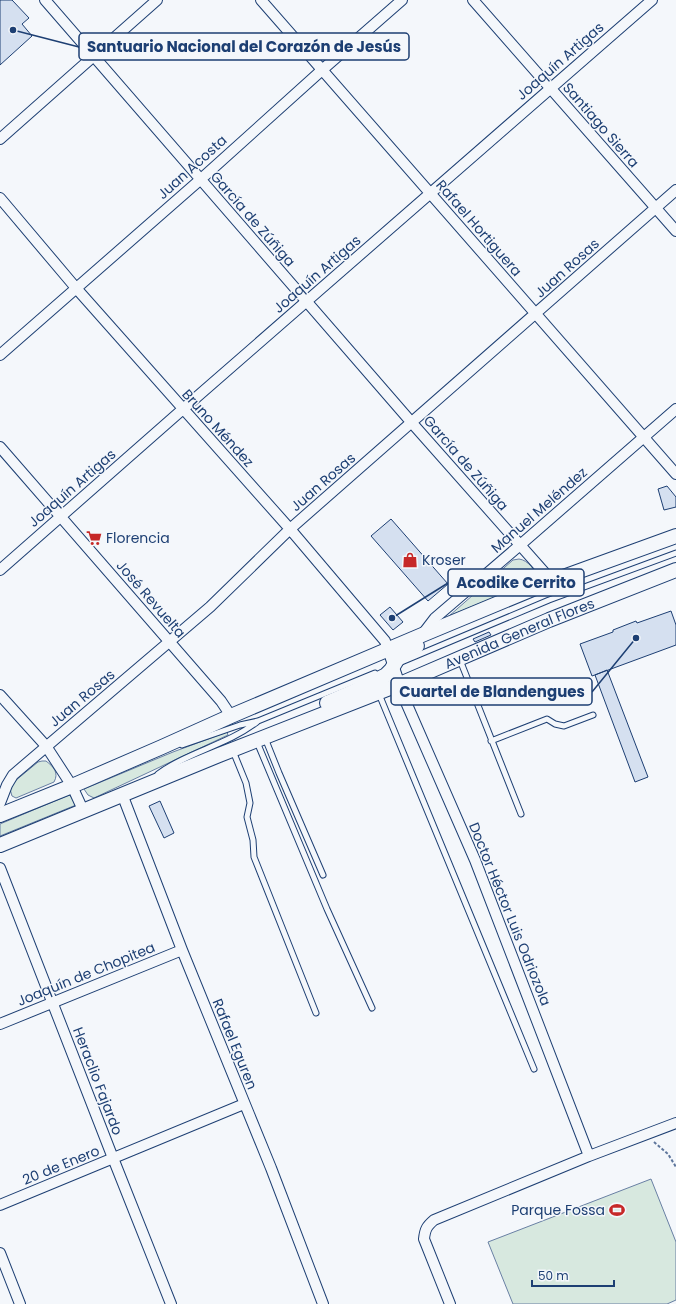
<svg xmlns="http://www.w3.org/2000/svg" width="676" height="1304" viewBox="0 0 676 1304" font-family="Poppins,sans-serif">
	<rect width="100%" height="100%" fill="#f4f7fb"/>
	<!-- green -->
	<path fill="#d7e8df" stroke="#687fa3" d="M519,559C528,560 537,571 537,580L449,616L513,560Z
		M227,732L228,735L94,798L88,795L84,789L173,752Z
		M42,761H46C54,767 59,773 54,782L16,798L12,796L10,789L15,781L38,762Z
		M69,795L74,799L76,805L0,836V824Z
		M651,1179L676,1242V1300L667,1304H513L488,1242Z"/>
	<!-- building -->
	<path fill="#d5e0f0" stroke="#1d3f73" d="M0,0H12L29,18L22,24L32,36L0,65Z
		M667,486L676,497V507L664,510L658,489Z
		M391,519L448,584L428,601L371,536Z
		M390,607L403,622L393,630L380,615Z
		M671,611L676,625V645L592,676L580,644L613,632V630L636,621L637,623Z
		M489,632L491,635L475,642L473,639Z
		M607,670L648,777L635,782L595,675Z
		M160,801L174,833L164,838L149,806Z"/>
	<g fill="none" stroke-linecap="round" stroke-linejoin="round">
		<defs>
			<path id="service" d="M460,660L521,814
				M399,663L549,600L676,553
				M379,694L534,1069
				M265,738L279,773L323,875
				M491,741L547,719L555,724L564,726L593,715
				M257,742L327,909L372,1008
				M182,745L240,725L258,721L375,673
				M233,751L246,783L250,803L247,817L253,840L254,857L316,1013
				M158,774C188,752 227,745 257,722"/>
			<path id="minor" d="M45,0L412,423L552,581
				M261,0L676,474
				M473,0L676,231
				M0,139L157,0
				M0,198L76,288L290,529L385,641L405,700L475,860L589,1156
				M0,355L201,179L322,70L402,0
				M0,447L221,701L231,716
				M0,570L183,409L652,0
				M422,635L435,618L519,546L676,409
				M0,695L46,746L72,786L83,810
				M122,794L182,950L271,1168L323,1304
				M0,803L7,785L13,775L210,607L290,529L676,190
				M0,868L111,1153L171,1304
				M0,1024L182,950
				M0,1205L244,1104
				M0,1253L20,1304
				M450,1304L424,1239C425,1229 427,1226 434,1220L589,1156L676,1123"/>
			<g id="secondary">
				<path d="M327,703L357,690L386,675L391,670L400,655L417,646"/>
				<path d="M0,815L72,786L162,747L231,716L422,635L552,581L676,536"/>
				<path id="s1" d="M0,845L219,755L400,684L549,620L676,570"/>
			</g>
		</defs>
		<!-- service casing -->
		<use href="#service" stroke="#1d3f73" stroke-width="7"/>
		<!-- minor casing -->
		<use href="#minor" stroke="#1d3f73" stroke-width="12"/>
		<!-- secondary casing -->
		<use href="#secondary" stroke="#1d3f73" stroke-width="16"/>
		<!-- path -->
		<path stroke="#5e769c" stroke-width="2" stroke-dasharray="3 2" stroke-linecap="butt" d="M654,1142L668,1154L676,1167"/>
		<!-- service -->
		<use href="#service" stroke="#f4f7fb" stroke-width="5"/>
		<!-- minor -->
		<use href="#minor" stroke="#f4f7fb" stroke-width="10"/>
		<!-- secondary -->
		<use href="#secondary" stroke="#f4f7fb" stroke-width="14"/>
	</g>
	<!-- icons -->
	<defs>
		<symbol id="supermarket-bare" viewBox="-9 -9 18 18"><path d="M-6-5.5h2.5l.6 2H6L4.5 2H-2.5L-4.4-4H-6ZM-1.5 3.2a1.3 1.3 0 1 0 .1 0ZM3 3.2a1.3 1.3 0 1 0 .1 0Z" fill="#c62828" stroke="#f4f7fb" stroke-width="2.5" paint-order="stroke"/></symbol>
		<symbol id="shop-bare" viewBox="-9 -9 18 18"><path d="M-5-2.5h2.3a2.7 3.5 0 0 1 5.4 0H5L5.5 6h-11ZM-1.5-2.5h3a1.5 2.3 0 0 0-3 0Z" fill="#c62828" stroke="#f4f7fb" stroke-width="2.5" paint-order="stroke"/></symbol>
		<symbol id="stadium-bare" viewBox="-9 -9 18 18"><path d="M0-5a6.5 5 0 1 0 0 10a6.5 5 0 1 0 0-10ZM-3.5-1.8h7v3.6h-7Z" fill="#c62828" stroke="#f4f7fb" stroke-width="2.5" paint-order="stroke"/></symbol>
	</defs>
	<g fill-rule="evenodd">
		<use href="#supermarket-bare" x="83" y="527" width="22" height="22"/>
		<use href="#shop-bare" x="399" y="549" width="22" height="22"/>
		<use href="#stadium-bare" x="606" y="1199" width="22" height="22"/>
	</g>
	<g text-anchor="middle" stroke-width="3" stroke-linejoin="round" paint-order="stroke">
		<!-- street labels -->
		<g font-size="14" fill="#1d3f73" stroke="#f4f7fb">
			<text transform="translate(560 61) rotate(-41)" y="5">Joaquín Artigas</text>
			<text transform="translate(601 125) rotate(49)" y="5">Santiago Sierra</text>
			<text transform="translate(192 167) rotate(-42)" y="5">Juan Acosta</text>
			<text transform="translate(253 219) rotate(49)" y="5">García de Zúñiga</text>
			<text transform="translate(479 228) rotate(49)" y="5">Rafael Hortiguera</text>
			<text transform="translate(567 268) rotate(-42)" y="5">Juan Rosas</text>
			<text transform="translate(317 274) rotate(-41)" y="5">Joaquín Artigas</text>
			<text transform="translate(218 428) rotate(48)" y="5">Bruno Méndez</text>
			<text transform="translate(466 463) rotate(49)" y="5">García de Zúñiga</text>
			<text transform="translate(323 482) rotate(-41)" y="5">Juan Rosas</text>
			<text transform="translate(72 488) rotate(-41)" y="5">Joaquín Artigas</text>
			<text transform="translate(539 510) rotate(-41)" y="5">Manuel Meléndez</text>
			<text transform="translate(151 599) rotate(49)" y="5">José Revuelta</text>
			<text dy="5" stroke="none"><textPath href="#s1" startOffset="561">Avenida General Flores</textPath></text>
			<text transform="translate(82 698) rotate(-40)" y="5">Juan Rosas</text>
			<text transform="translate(510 914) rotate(68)" y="5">Doctor Héctor Luis Odriozola</text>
			<text transform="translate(86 974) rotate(-22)" y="5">Joaquín de Chopitea</text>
			<text transform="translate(235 1044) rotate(68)" y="5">Rafael Eguren</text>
			<text transform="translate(98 1081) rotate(69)" y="5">Heraclio Fajardo</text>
			<text transform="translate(61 1165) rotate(-22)" y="5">20 de Enero</text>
		</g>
		<!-- poi labels -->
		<g font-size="14" fill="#1d3f73" stroke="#f4f7fb" text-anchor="start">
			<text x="106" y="543">Florencia</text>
			<text x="422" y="565">Kroser</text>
			<text x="605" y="1215" text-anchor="end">Parque Fossa</text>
		</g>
	</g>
	<!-- callouts -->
	<path fill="none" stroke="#1d3f73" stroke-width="1.5" d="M13 30L79 47M392 618L448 583M636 638L592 692"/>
	<g fill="#1d3f73" stroke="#f4f7fb" stroke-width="1.5">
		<circle cx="13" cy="30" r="4"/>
		<circle cx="392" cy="618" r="4"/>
		<circle cx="636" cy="638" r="4"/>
	</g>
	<g fill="#f4f7fb" stroke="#1d3f73" stroke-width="1.5">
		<rect x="79" y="33" width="330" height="27" rx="4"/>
		<rect x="448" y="569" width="136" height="27" rx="4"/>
		<rect x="391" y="678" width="201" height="27" rx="4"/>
	</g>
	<g font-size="15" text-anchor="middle" font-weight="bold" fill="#1d3f73">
		<text x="244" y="52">Santuario Nacional del Corazón de Jesús</text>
		<text x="516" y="588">Acodike Cerrito</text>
		<text x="492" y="697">Cuartel de Blandengues</text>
	</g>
	<!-- scale -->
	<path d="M532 1280v6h82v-6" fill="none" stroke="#1d3f73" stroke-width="2"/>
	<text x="538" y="1280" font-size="12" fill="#1d3f73" stroke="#f4f7fb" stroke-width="3" paint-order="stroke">50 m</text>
</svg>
